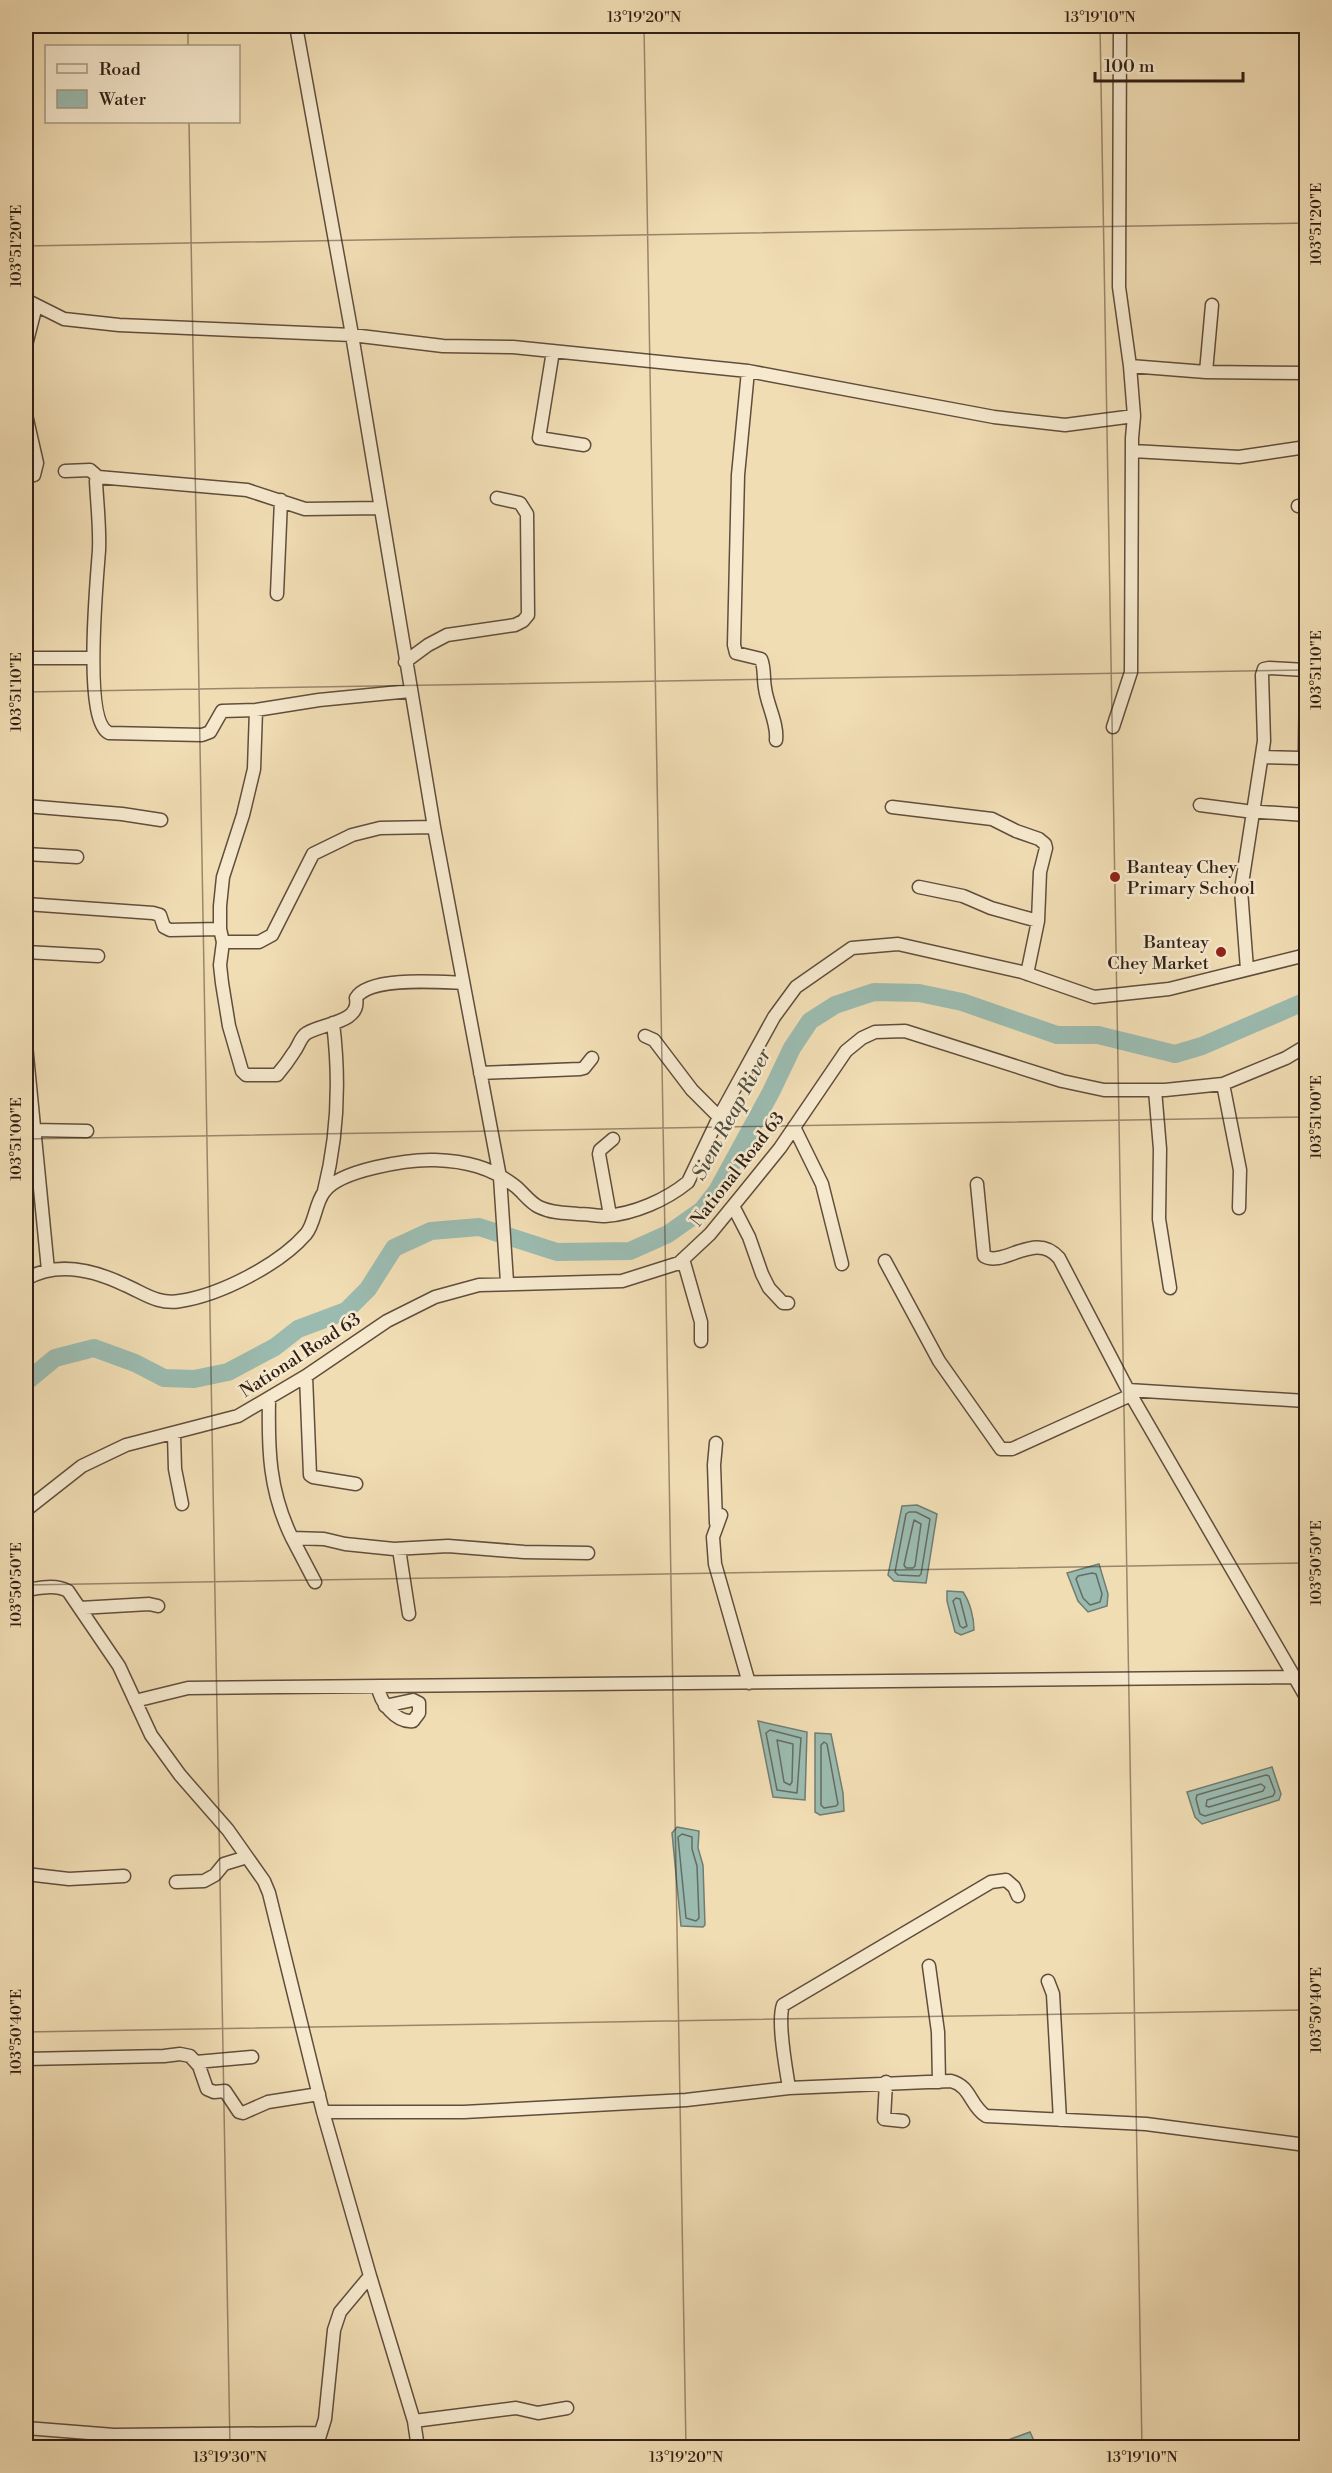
<svg xmlns="http://www.w3.org/2000/svg" width="1332" height="2473" viewBox="0 0 1332 2473" font-family="'Libre Bodoni',serif">
	<rect width="100%" height="100%" fill="#f1ddb4"/>
	<filter id="stains"><feTurbulence type="fractalNoise" baseFrequency=".00333" numOctaves="4"/><feColorMatrix values="0 0 0 0 .2 0 0 0 0 .09 0 0 0 0 .02 0 0 0 .5 -.17"/></filter>
	<radialGradient id="worn" r=".72"><stop offset=".6" stop-color="#630" stop-opacity="0"/><stop offset="1" stop-color="#630" stop-opacity=".3"/></radialGradient>
	<!-- water -->
	<path fill="#9bbbb0" stroke="#707d72" stroke-width="1.5" d="M917,1505L937,1514L926,1583L894,1581L888,1575L902,1506Z
		M1099,1564L1108,1594L1107,1606L1088,1612L1078,1601L1067,1573Z
		M947,1591L963,1592C970,1602 974,1618 974,1630L961,1635L955,1632L947,1601Z
		M758,1721L807,1732L805,1800L773,1797Z
		M815,1733L831,1734L843,1793L844,1811L820,1815L815,1812Z
		M1272,1767L1281,1794L1279,1800L1202,1824L1195,1817L1187,1792Z
		M677,1827L699,1831L698,1848L703,1865L705,1925L703,1927L681,1926L672,1833Z
		M1030,2432L1037,2447H989Z"/>
	<g fill="none" stroke-linecap="round" stroke-linejoin="round">
		<!-- shore -->
		<path stroke="#656d62" stroke-width="1.5" d="M909,1512H916L930,1519L921,1574L919,1576L898,1575L895,1572L906,1514Z
			M914,1520L921,1524L915,1566L913,1568H906L904,1565Z
			M1092,1573L1096,1574L1102,1594L1100,1602L1090,1605L1083,1598L1076,1579L1078,1576Z
			M956,1598L960,1599L967,1626L963,1628L960,1626L953,1601Z
			M770,1730L801,1738L797,1793L777,1790L766,1733Z
			M777,1740L793,1744L792,1782L790,1785L784,1782Z
			M824,1742L827,1744L838,1804L836,1806L824,1808L821,1805V1745Z
			M1266,1775L1269,1776L1275,1792L1273,1796L1205,1816L1200,1814L1196,1799L1197,1795Z
			M1261,1784L1265,1787L1263,1791L1209,1807L1206,1806L1207,1800Z
			M682,1834L692,1837V1849L697,1866L699,1918L696,1921L686,1918L678,1837Z"/>
		<!-- river -->
		<path stroke="#9bbbb0" stroke-width="18" d="M26,1382L55,1358L94,1348L135,1363L164,1378L194,1379L228,1372L275,1347L298,1329L346,1311L368,1289L394,1248L431,1231L479,1227L557,1252L630,1251L668,1234L702,1210L717,1191L771,1092L792,1048L810,1021L835,1005L874,992L919,993L962,1002L1057,1035H1098L1175,1054L1202,1046L1306,1001"/>
		<defs>
			<path id="minor" d="M296,26L351,329L434,827L500,1177L507,1282
				M26,300L64,319L119,325L352,335L443,346L513,347L748,371L994,417L1065,425L1134,416
				M26,345L36,306
				M553,351L539,438L584,445
				M1130,366L1206,372L1306,373
				M748,371L738,475L734,645L736,653L761,659C765,668 763,678 765,688C767,705 778,723 776,740
				M1206,372L1212,305
				M26,415L37,463L34,475L26,476
				M1133,451L1239,457L1306,447
				M65,471L90,470L98,477L247,490L305,509L379,508
				M98,477L96,481C97,503 100,527 99,550C97,579 83,721 109,733L202,735L210,732L222,711L256,710L319,700L410,691
				M1298,506L1306,507
				M277,594L281,500
				M26,658H93
				M405,662L428,645L447,635L515,625L523,621L528,615L527,514L520,503L497,498
				M256,710L254,769L243,815L223,877L220,906V929L223,942L220,965L222,983L229,1026L242,1071L246,1075H277C283,1068 289,1060 294,1052C299,1046 300,1037 307,1033C323,1023 361,1023 356,998C369,976 439,982 463,983
				M1113,727L1131,672L1132,438L1134,416L1130,366L1119,287L1120,26
				M1263,757L1300,758L1305,754L1306,677
				M1200,805L1246,811L1306,815
				M26,806L122,814L161,820
				M892,807L992,819L1016,831L1039,839L1045,844L1046,848L1040,872L1038,921L1027,974
				M26,854L77,857
				M919,887L963,896L991,908L1038,921
				M26,904L153,913L160,915L164,927L170,930L220,929
				M223,942H259L272,935L313,854L352,835L380,828L434,827
				M26,952L98,956
				M1247,969L1241,890L1264,741L1262,675L1264,669L1269,668L1306,670
				M645,1036L654,1040L692,1090L719,1117
				M26,1045L48,1270
				M480,1073L580,1069L584,1068L592,1058
				M1223,1084L1240,1170L1239,1208
				M1155,1090L1160,1149L1159,1219L1170,1288
				M794,1127L822,1184L842,1264
				M33,1130L87,1131
				M977,1184L984,1256C1004,1268 1035,1230 1059,1258L1128,1390L1306,1697
				M324,1191C338,1136 340,1080 333,1023
				M733,1206L749,1237L762,1274L769,1288L783,1303H788
				M610,1215L599,1154L600,1150L613,1139
				M683,1259L701,1322V1341
				M885,1261L939,1361L1001,1449H1012L1131,1395
				M26,1279C57,1261 94,1270 125,1285C144,1293 158,1305 180,1301C220,1295 279,1265 306,1234C315,1223 315,1204 324,1192C339,1170 409,1159 435,1160C465,1161 491,1167 515,1186C523,1192 529,1202 539,1207C551,1213 565,1213 578,1214C587,1214 597,1216 605,1216C634,1214 666,1200 688,1182L719,1117L774,1017L796,987L852,948L898,944L1022,972L1094,997L1169,989L1306,955
				M306,1376L310,1475L313,1477L356,1484
				M1128,1390L1306,1401
				M269,1399C268,1450 269,1491 292,1538L324,1539L345,1544L394,1549L448,1546L524,1552L588,1553
				M174,1434L175,1469L182,1504
				M26,1510L82,1466L126,1445L238,1416L306,1376L387,1321L435,1297L479,1285L622,1281L679,1263L710,1234L746,1190L780,1148L846,1051L862,1038L875,1032L905,1031L1062,1081L1104,1090H1165L1223,1084L1286,1058L1306,1046
				M721,1515L713,1537L715,1564L749,1683
				M716,1523L714,1465L716,1443
				M292,1538L315,1582
				M399,1549L409,1614
				M26,1590C40,1588 55,1584 68,1591L119,1666L151,1735L180,1775L228,1830L264,1881L269,1893L323,2112L370,2276L340,2312L334,2330L325,2419L316,2448
				M80,1608L149,1604L158,1606
				M378,1687C380,1702 396,1723 413,1721L419,1713V1703L413,1700L385,1706
				M135,1701L188,1688L1295,1677
				M26,1874L69,1879L124,1876
				M176,1882L204,1881L215,1875L224,1864L247,1857
				M929,1966L938,2032L939,2082
				M1048,1981L1053,1994L1060,2120
				M26,2059L164,2056L180,2054L190,2056L199,2066L207,2089L214,2092L225,2091L239,2112L243,2113L268,2102L319,2094
				M196,2062L252,2057
				M886,2082L884,2119L903,2121
				M789,2088C786,2068 777,2022 783,2005L991,1882L1006,1880L1014,1887L1018,1896
				M323,2112H464L686,2100L789,2088L951,2081C971,2086 970,2106 986,2116L1146,2124L1306,2145
				M370,2276L414,2421L418,2448
				M414,2421L516,2408L538,2413L567,2408
				M26,2428L114,2435L320,2433"/>
		</defs>
		<!-- minor casing -->
		<use href="#minor" stroke="#604e3d" stroke-width="15"/>
		<!-- minor -->
		<use href="#minor" stroke="#f6e9ce" stroke-width="12"/>
	</g>
	<!-- ticks -->
	<path fill="none" stroke="#2f1f15" stroke-width="1.5" stroke-opacity="0.45" d="M188,26V46M644,26L686,2448M1100,26L1142,2448M189,122L230,2448M26,246L1306,223M26,692L1306,670M26,1139L1306,1117M26,1585L1306,1563M26,2032L1306,2010"/>
	<!-- markers -->
	<g fill="#8f2418" stroke="#f6e9ce" stroke-width="2">
		<circle cx="1115" cy="877" r="6"/>
		<circle cx="1221" cy="952" r="6"/>
	</g>
	<g text-anchor="middle" stroke-width="5" stroke-linejoin="round" paint-order="stroke">
		<!-- poi labels -->
		<g font-size="18" fill="#2f1f15" stroke="#f6e9ce" text-anchor="start">
			<text x="1127" y="873">Banteay Chey<tspan x="1127" dy="21">Primary School</tspan></text>
			<text x="1209" y="948" text-anchor="end">Banteay<tspan x="1209" dy="21">Chey Market</tspan></text>
		</g>
		<!-- street labels -->
		<g font-size="18" fill="#2f1f15" stroke="#f6e9ce">
			<text transform="translate(737 1169) rotate(-52)" y="6">National Road 63</text>
			<text transform="translate(300 1355) rotate(-33)" y="6">National Road 63</text>
		</g>
		<!-- water labels -->
		<g font-size="20" font-style="italic" fill="#4f4e44" stroke="#f6e9ce">
			<text transform="translate(731 1114) rotate(-62)" y="7">Siem Reap River</text>
		</g>
	</g>
	<!-- margin -->
	<rect width="1332" height="2473" fill="none" stroke="#f1ddb4" stroke-width="66"/>
	<!-- legend -->
	<rect x="45" y="45" width="195" height="78" fill="#f6e9ce" stroke="#a69884" stroke-width="1.5"/>
	<rect x="57" y="64" width="30" height="9" fill="#f6e9ce" stroke="#a69884" stroke-width="1.5"/>
	<text x="99" y="75" font-size="18" fill="#2f1f15">Road</text>
	<rect x="57" y="90" width="30" height="18" fill="#9bbbb0" stroke="#a69884" stroke-width="1.5"/>
	<text x="99" y="105" font-size="18" fill="#2f1f15">Water</text>
	<!-- scale -->
	<path d="M1095 72v9h148v-9" fill="none" stroke="#2f1f15" stroke-width="3"/>
	<text x="1104" y="72" font-size="18" fill="#2f1f15" stroke="#f6e9ce" stroke-width="4.5" paint-order="stroke">100 m</text>
	<rect x="33" y="33" width="1266" height="2407" fill="none" stroke="#2f1f15" stroke-width="2"/>
	<g font-size="15" text-anchor="middle" fill="#2f1f15">
		<text x="644" y="22">13°19'20"N</text>
		<text x="1100" y="22">13°19'10"N</text>
		<text transform="translate(1316 224) rotate(-90)" y="5">103°51'20"E</text>
		<text transform="translate(16 246) rotate(-90)" y="5">103°51'20"E</text>
		<text transform="translate(1316 670) rotate(-90)" y="5">103°51'10"E</text>
		<text transform="translate(16 692) rotate(-90)" y="5">103°51'10"E</text>
		<text transform="translate(1316 1117) rotate(-90)" y="5">103°51'00"E</text>
		<text transform="translate(16 1139) rotate(-90)" y="5">103°51'00"E</text>
		<text transform="translate(1316 1563) rotate(-90)" y="5">103°50'50"E</text>
		<text transform="translate(16 1585) rotate(-90)" y="5">103°50'50"E</text>
		<text transform="translate(1316 2010) rotate(-90)" y="5">103°50'40"E</text>
		<text transform="translate(16 2032) rotate(-90)" y="5">103°50'40"E</text>
		<text x="230" y="2462">13°19'30"N</text>
		<text x="686" y="2462">13°19'20"N</text>
		<text x="1142" y="2462">13°19'10"N</text>
	</g>
	<rect width="100%" height="100%" filter="url(#stains)"/>
	<rect width="100%" height="100%" fill="url(#worn)"/>
</svg>
